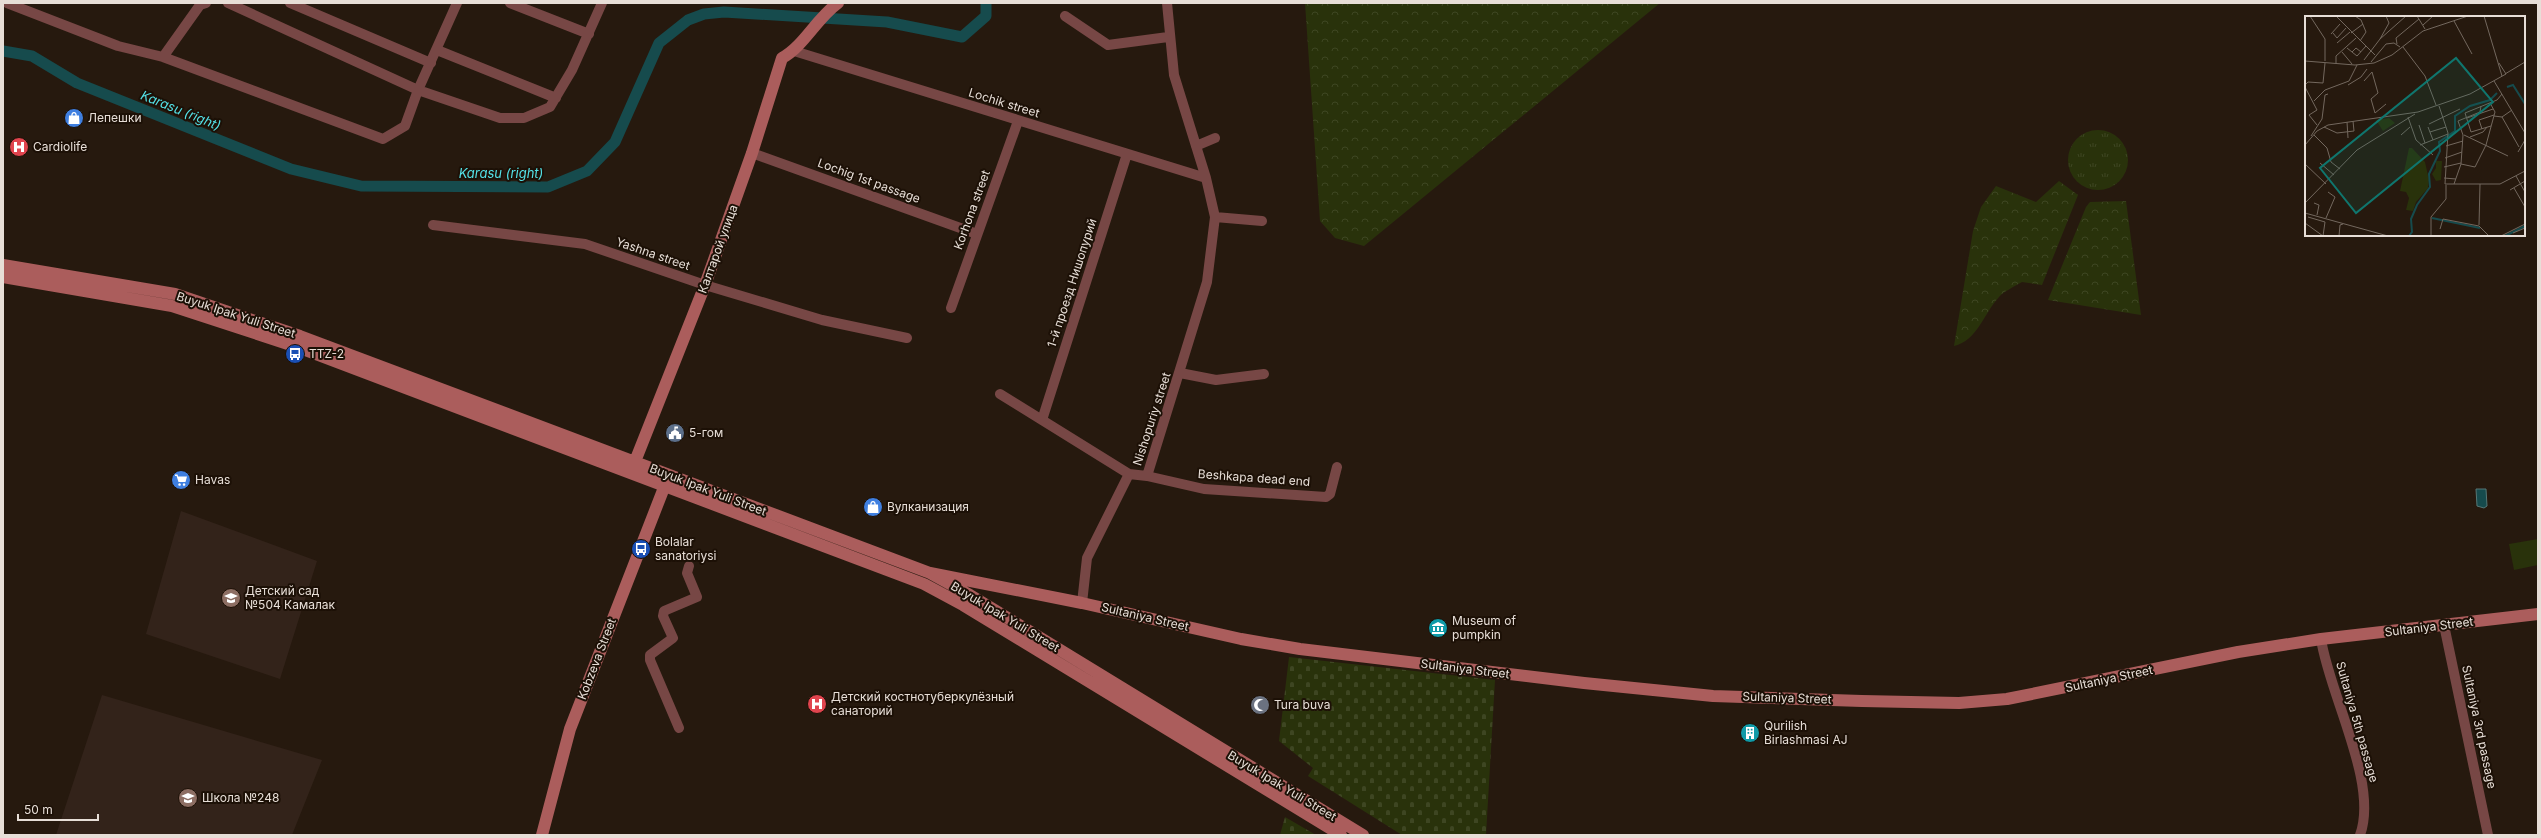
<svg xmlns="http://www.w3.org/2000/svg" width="2541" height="838" viewBox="0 0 2541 838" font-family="Inter,sans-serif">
	<defs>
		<pattern id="grass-tufts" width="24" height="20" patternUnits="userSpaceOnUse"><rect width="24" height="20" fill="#29320b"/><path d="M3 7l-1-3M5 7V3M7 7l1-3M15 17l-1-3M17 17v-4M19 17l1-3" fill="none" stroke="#3e4622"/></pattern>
		<pattern id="forest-crowns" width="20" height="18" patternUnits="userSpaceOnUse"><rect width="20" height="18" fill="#29320b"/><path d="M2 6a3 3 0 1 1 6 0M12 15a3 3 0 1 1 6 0" fill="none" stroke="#3e4622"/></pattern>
		<pattern id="cemetery-stones" width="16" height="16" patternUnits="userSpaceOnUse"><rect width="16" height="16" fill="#29320b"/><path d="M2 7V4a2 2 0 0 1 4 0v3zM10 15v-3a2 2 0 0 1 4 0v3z" fill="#3e4622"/></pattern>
	</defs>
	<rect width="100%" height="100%" fill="#26190e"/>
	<!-- education -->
	<path fill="#33231a" d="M181,511L317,561L280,679L146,634Z
		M102,695L322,760L292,835H56Z"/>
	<!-- grass -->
	<path fill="url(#grass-tufts)" d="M2068 160a30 30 0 1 1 60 0a30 30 0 1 1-60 0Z"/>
	<!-- forest -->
	<path fill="url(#forest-crowns)" d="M1305,3H1660L1364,246L1335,238L1320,221Z
		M2059,181L2078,195L2042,285L2022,282C2014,287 2004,291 1999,297C1984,313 1977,341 1954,346L1973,231L1981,207L1996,186L2036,202Z
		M2126,201L2141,315L2048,300L2086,207L2090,202Z"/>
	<!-- cemetery -->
	<path fill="url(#cemetery-stones)" d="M1289,657L1495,680L1486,835H1402L1308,776L1313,768L1279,741Z
		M1285,817L1316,835H1280Z"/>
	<!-- pitch -->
	<path fill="#29320b" d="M2538,539V565L2514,570L2509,544Z"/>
	<!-- water -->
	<path fill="#164b4d" stroke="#557776" d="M2476,489H2486L2487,506L2484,508L2477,506Z"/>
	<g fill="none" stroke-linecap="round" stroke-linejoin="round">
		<!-- canal -->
		<path stroke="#164b4d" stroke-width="11" d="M3,51L32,56L77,83L291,169L361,186L548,187L587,171L615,142L659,43L688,20L704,14L724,12L887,22L962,37L986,16V3"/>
		<!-- street -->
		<path stroke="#774745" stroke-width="10" d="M7,3L118,46L163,57L383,139L405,126L418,90L457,3
			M228,3L418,90L500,118H524L550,107L572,70L602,3
			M290,3L431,63
			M510,3L589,34
			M1065,16L1108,45L1168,37
			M437,50L556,98
			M794,51L1206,178
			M163,57L200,5L206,3
			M1196,146L1215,138
			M752,153L977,234
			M1215,217L1262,221
			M433,225L585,244L705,285L822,320L907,338
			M951,308L1018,121
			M1180,373L1216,380L1264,374
			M1000,394L1129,474
			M1042,420L1127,154
			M1147,476L1204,489L1326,497L1330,494L1337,467
			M1082,603L1087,558L1129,474L1147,476L1207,282L1215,217L1206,178L1174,75L1167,3
			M2444,625L2488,835
			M2321,639C2329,694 2379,783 2360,835
			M679,728L650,660V655L673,638L663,616L664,611L697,597L687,573L689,566"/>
		<!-- secondary -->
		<path stroke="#ab5d5c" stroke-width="12" d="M3,265L175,294L300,336L930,573L970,595L1363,835
			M3,277L172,306L297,347L924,584L963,605L1341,835
			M632,469L705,285L752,153L782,58C804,46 816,19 838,3
			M930,573L1082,603L1241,639L1300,649L1584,683L1713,696L1862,701L1959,703L2007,699L2238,652L2321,639L2538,614
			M542,835L570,729L667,480"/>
	</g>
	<!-- icons -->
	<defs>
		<symbol id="shop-disc" viewBox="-11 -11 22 22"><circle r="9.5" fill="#3f7fe0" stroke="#1c1006"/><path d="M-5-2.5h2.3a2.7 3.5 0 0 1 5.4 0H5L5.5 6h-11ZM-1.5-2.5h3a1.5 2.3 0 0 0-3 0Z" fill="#fff"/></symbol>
		<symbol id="hospital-disc" viewBox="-11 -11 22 22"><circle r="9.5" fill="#e0444e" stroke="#1c1006"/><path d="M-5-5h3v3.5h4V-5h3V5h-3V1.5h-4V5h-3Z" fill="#fff"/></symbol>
		<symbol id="bus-disc" viewBox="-11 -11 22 22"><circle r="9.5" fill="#1a4fb4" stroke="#1c1006"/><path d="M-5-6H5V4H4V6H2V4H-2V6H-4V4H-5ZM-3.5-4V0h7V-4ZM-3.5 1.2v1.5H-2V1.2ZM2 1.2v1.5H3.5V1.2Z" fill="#fff"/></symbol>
		<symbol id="civic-disc" viewBox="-11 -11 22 22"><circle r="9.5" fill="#5c6f8a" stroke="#1c1006"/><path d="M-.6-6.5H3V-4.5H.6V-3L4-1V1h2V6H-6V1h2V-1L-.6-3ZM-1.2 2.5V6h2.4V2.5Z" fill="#fff"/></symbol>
		<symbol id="supermarket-disc" viewBox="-11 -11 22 22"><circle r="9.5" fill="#3f7fe0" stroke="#1c1006"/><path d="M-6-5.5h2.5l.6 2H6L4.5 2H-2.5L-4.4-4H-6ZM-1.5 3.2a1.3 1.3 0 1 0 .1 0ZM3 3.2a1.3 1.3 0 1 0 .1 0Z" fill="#fff"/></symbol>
		<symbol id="school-disc" viewBox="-11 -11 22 22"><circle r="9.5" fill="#8d6e63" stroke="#1c1006"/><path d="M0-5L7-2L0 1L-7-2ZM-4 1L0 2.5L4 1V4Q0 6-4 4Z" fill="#fff"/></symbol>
		<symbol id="museum-disc" viewBox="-11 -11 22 22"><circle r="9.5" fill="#0f9aa8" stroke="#1c1006"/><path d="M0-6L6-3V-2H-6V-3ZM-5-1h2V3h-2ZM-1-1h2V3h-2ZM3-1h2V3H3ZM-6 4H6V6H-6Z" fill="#fff"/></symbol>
		<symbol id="mosque-disc" viewBox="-11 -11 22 22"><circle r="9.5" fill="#6b7280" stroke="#1c1006"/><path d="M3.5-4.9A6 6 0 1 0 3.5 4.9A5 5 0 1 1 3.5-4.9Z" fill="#fff"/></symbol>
		<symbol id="building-disc" viewBox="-11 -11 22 22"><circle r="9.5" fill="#0f9aa8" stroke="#1c1006"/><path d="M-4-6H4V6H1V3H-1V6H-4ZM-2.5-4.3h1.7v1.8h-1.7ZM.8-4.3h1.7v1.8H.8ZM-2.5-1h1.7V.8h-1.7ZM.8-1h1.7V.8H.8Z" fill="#fff"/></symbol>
	</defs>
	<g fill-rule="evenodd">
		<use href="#shop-disc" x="63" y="107" width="22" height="22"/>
		<use href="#hospital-disc" x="8" y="136" width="22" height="22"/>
		<use href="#bus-disc" x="284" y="343" width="22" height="22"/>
		<use href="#civic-disc" x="664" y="422" width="22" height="22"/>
		<use href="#supermarket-disc" x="170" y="469" width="22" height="22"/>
		<use href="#shop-disc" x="862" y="496" width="22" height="22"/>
		<use href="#bus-disc" x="630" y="538" width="22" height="22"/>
		<use href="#school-disc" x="220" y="587" width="22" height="22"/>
		<use href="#museum-disc" x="1427" y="617" width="22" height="22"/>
		<use href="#hospital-disc" x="806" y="693" width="22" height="22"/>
		<use href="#mosque-disc" x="1249" y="694" width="22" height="22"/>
		<use href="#building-disc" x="1739" y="722" width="22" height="22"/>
		<use href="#school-disc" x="177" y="787" width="22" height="22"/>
	</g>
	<g text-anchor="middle" stroke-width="4" stroke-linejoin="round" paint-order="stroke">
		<!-- street labels -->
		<g font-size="12" fill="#e7ded7" stroke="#1c1006">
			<text transform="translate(1004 103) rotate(17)" y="4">Lochik street</text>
			<text transform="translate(869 181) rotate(20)" y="4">Lochig 1st passage</text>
			<text transform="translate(972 210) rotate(-70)" y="4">Korhona street</text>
			<text transform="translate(718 249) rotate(-70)" y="4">Калтарой улица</text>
			<text transform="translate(653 254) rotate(19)" y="4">Yashna street</text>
			<text transform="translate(1072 283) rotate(-72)" y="4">1-й проезд Нишопурий</text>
			<text transform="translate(236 315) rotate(18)" y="4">Buyuk Ipak Yuli Street</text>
			<text transform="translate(1152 419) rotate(-72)" y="4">Nishopuriy street</text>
			<text transform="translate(1254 478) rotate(4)" y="4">Beshkapa dead end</text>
			<text transform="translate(708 490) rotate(21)" y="4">Buyuk Ipak Yuli Street</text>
			<text transform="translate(1005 617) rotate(31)" y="4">Buyuk Ipak Yuli Street</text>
			<text transform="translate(1145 617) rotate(13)" y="4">Sultаniya Street</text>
			<text transform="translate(2429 627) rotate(-7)" y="4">Sultаniya Street</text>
			<text transform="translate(597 659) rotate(-69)" y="4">Kobzeva Street</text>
			<text transform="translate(1465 669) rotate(7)" y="4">Sultаniya Street</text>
			<text transform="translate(2109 679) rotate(-12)" y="4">Sultаniya Street</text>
			<text transform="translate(1787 698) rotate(2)" y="4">Sultаniya Street</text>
			<text transform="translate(2357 722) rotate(74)" y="4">Sultaniya 5th passage</text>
			<text transform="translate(2479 727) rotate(78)" y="4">Sultaniya 3rd passage</text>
			<text transform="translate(1282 786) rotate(31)" y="4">Buyuk Ipak Yuli Street</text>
		</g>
		<!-- poi labels -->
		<g font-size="12" fill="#e7ded7" stroke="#1c1006" text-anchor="start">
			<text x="88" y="122">Лепешки</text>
			<text x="33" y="151">Cardiolife</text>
			<text x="309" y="358">TTZ-2</text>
			<text x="689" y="437">5-гом</text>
			<text x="195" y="484">Havas</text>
			<text x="887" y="511">Вулканизация</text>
			<text x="655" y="546">Bolalar<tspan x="655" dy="14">sanatoriysi</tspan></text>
			<text x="245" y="595">Детский сад<tspan x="245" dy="14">№504 Камалак</tspan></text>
			<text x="1452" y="625">Museum of<tspan x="1452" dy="14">pumpkin</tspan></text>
			<text x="831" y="701">Детский костнотуберкулёзный<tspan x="831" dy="14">санаторий</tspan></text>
			<text x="1274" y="709">Tura buva</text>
			<text x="1764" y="730">Qurilish<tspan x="1764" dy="14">Birlashmasi AJ</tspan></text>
			<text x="202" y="802">Школа №248</text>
		</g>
		<!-- water labels -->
		<g font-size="13" font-style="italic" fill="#54e1e7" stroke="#1c1006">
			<text transform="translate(181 110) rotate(22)" y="5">Karasu (right)</text>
			<text x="501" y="178">Karasu (right)</text>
		</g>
	</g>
	<!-- overview -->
	<g transform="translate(2305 16)">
		<rect width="220" height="220" fill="#26190e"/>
		<path d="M104,132H107L120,146L124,164L123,172L111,186L108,195L101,194L104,182L101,176L95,175Z" fill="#29320b"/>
		<path d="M84,102L90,107L78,115L71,104Z" fill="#29320b"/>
		<path d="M131,145H137L136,164L131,165L127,158L131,152Z" fill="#29320b"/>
		<path fill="none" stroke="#164b4d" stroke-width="2" d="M202,71L208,69L220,88M127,202L175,212M104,220L107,216L106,203L112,189L125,171L124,158L135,135L134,126L150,115V100L165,90L185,84L192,77M200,220L220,210"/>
		<path fill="none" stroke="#73685e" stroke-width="1" d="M5,0L20,23V45M31,0L70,39M50,0L56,4L61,16L55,25M112,0L120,13M179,0L197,60M149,5L167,38M118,9L128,0M28,17L32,22L41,12M46,17L58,8M26,18L35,8M75,23L84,7L81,0M32,27L45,16M92,28L91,22L114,3M98,31L120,60L131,89M42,32L52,40L61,30M37,36L47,48M47,36L51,32L56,36M59,44L75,23L101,0M0,45L50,49L69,47L87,39L118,15L163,0M66,46L81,28L89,27L95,31M31,47V40L51,22M200,58L220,46M59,65L67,56L73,77L66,83L70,97L81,88M189,65L220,117M0,69L3,66L18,67L20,47M43,69L56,61L62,53M0,71L12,94L4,99M9,85L20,74L44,65L52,49M134,90L143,117L140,168H195L220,155M4,99L12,109M189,100L197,101L207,94M103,101L111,124L128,139M197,101L214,131M162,102L188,93M42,106L43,122M124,108L155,93M114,109L120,127M186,110L166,116L160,97L192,84L197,78M19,111L32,117L49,115L48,105M123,111L128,124M177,113L174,104L189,99M125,116L141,111M9,119L22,132L26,146L35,153M96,119L105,111M159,119L203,140M6,120L17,103L20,79L23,78M165,121L178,116L182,111M0,129L12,115L23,109L113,96L165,78L201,58L194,47M115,129L143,118M141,130L158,125M213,136L220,124M140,142L157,136M15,147L29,159M0,148L21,168M156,148L170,151L181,129L190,96L185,87M139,151L156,147M211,160L220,176M139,162L151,163M149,168L156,148L158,119L153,105L175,96L176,90M209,172L220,191M205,174L220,165M0,187L52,134L110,98M9,187L14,189L12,199M0,197L83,220M3,201L20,206L18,220M21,202L30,181L23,176M0,207L18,220M174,209L175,168M174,210L184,220M135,213L138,203L174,210M208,217L220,212M34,220L35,209L38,208M126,220V201L141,183V169M196,220L220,208"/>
		<path fill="#0f766e" fill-opacity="0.15" stroke="#0f766e" stroke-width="2" d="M151,42L188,86L51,197L15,152Z"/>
		<rect width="220" height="220" fill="none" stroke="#e7ded7" stroke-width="2"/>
	</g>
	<!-- border -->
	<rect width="2541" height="838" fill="none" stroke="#e7ded7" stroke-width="8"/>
	<!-- scale -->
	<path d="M18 814v6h80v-6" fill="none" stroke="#e7ded7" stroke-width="2"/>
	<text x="24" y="814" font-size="12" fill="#e7ded7" stroke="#1c1006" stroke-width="3" paint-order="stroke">50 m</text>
</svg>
